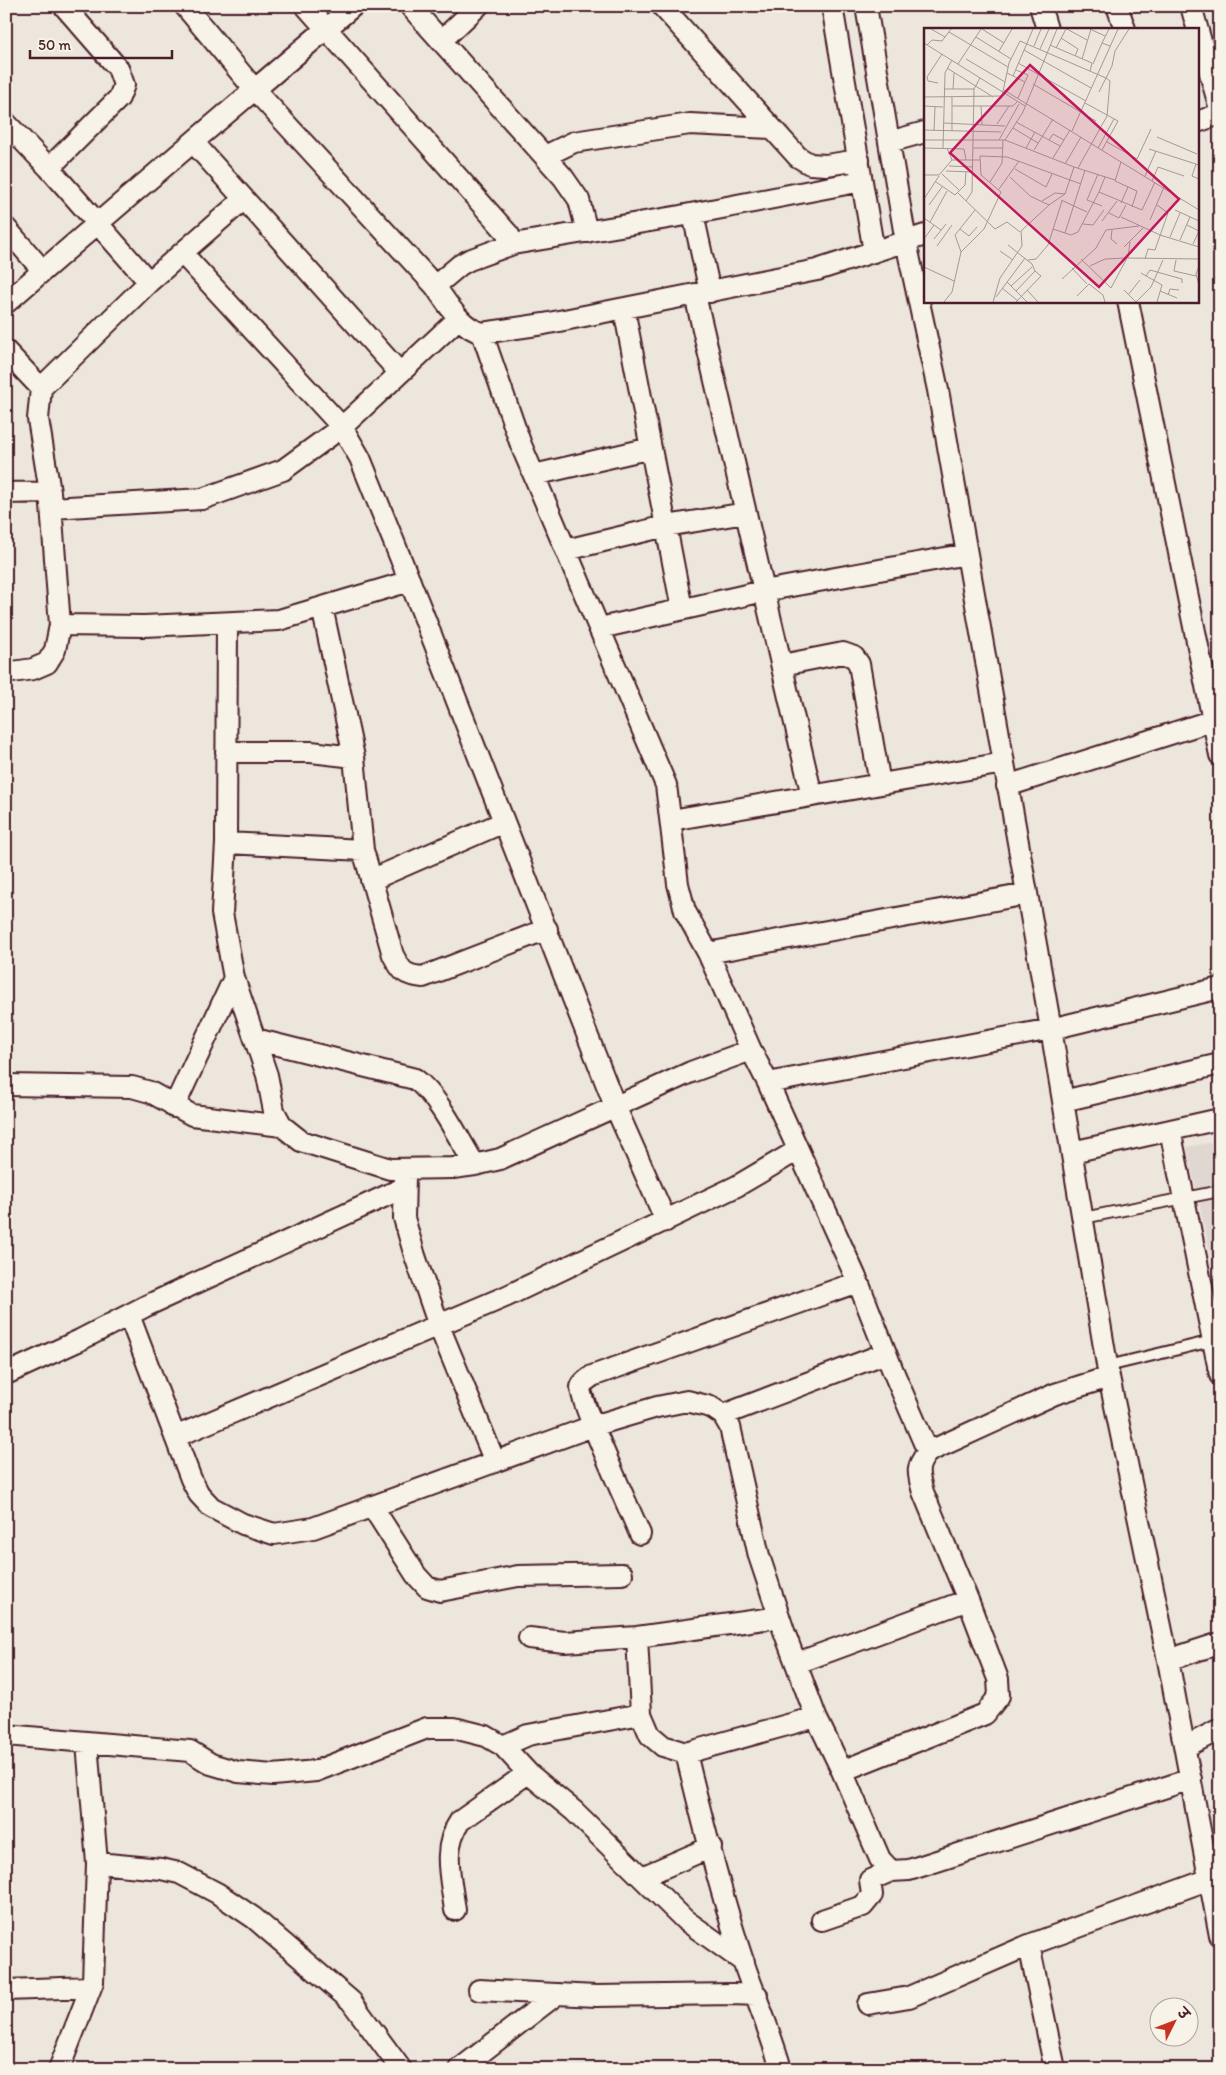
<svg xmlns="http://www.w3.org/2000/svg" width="1226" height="2075" viewBox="0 0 1226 2075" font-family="Itim,'Playpen Sans Deva',sans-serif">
	<rect width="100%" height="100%" fill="#ece6dd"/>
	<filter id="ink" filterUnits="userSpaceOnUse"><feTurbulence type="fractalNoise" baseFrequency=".02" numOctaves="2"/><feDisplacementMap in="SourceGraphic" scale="10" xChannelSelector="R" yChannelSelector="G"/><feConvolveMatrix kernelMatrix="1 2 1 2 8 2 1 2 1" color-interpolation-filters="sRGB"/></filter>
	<g filter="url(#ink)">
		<!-- built -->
		<path fill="#e0d7d0" d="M1220,1141V1299L1187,1147Z"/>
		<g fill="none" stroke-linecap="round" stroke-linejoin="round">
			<defs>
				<path id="lane" d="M1083,1218L1220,1191
					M1108,1366L1216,1340"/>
				<path id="street" d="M185,6L255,90L435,286C447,303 461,328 482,333L544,324L817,270L925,235
					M306,6L509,235L513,244
					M410,6L563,177L579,200L587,232
					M662,6L798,157L810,164L826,165L859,160
					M832,6L874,252
					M866,6L906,242L938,390L1051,1029L1109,1377L1168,1660L1220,1936
					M1040,6L1047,29
					M1117,6L1125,29
					M1191,6L1220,109
					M441,41L478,6
					M1197,122L1220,114
					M6,123L49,168L149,282
					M193,142L399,372
					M889,142L925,132
					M545,156L574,142L690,124L772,128
					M49,168L119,98L124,85L118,68L64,6
					M693,214L710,292
					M6,228L43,271
					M182,253L244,199
					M435,286L460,265L469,260L513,244L680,216L862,181
					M695,295L812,796
					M1128,301L1220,755
					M6,303C120,203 237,105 353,6
					M624,309L682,609
					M482,333L521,445L666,785L678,884L685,911L708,953L751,1050
					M6,351L41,388
					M534,475L651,448
					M6,493L50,492
					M52,508L202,499L283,470L342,427L459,318
					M566,550L666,526L746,513
					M322,607L354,757L363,850L393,955C402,972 404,975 423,977L547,929
					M227,623L226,843L222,913L234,978L267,1075L274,1111L282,1126L301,1141L390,1169L453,1168L475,1165L500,1159L691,1072L751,1050L768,1083L858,1282L893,1371L928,1452
					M60,625L144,626L279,620L410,581
					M600,628L764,591L967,554
					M782,665L843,653L854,657L859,664L880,784
					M6,673L33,669L47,663L55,650L60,625L50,492L38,419L41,388L149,282L182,253L342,427L360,458L421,609L615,1106L666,1221
					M226,752H311L354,757
					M1007,786L1220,718
					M671,820L1004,763
					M226,843L363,850
					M371,880L504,822
					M708,953L1027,894
					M255,1039L415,1079C440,1098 458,1138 475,1165
					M768,1083L1051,1029L1220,988
					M6,1085L132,1087L150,1092L192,1115L282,1126
					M1063,1101L1220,1064
					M174,1107L234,978
					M1170,1130L1220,1375
					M1072,1152L1220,1119
					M405,1176L404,1218L415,1256L439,1326L495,1462
					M129,1315L191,1479L199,1494L211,1507L243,1524L274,1534L313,1528L593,1426L657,1407L687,1401L711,1407L723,1415L730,1427L759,1556L785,1634L816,1717L842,1771L880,1859L891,1871L909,1870L1191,1779
					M6,1374L80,1340L146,1306L403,1188
					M723,1415L886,1353
					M175,1437L507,1296L737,1186L798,1150
					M372,1506L416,1575L427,1587L440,1591L518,1576L622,1574
					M640,1534C632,1515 578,1397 581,1387C582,1382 589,1379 592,1376L858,1282
					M637,1637L641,1714L650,1735L663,1746L686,1753L816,1717
					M529,1638L565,1642L637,1637L779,1617
					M1168,1660L1220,1643
					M797,1663L968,1600
					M6,1735L190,1751L211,1764L238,1772L273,1775L316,1771L427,1728H454L486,1736L503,1746L528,1773L574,1811L685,1920L744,1962
					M503,1746L528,1735L641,1714
					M1185,1747L1220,1729
					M686,1753C703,1824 721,1895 744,1964C756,1999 771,2033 781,2069
					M842,1771L985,1714L999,1696L998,1679L968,1600L923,1492C918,1474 915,1467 928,1452L1055,1394L1109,1377
					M97,1863L161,1869L179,1873L217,1893L254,1918L351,2001L401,2069
					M642,1877L711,1847
					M455,1910C451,1879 441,1848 460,1821L528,1773
					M822,1920L863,1906L872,1895L870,1880L891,1871
					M1029,1945L1055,2069
					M6,1990L90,1987
					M479,1990L596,1996L733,1994L757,1995
					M868,2004L909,1997L1029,1945L1210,1879
					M59,2069L93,1982L97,1863L87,1743
					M460,2069L557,1994"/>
			</defs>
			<!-- lane casing -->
			<use href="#lane" stroke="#4a1f2b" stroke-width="14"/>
			<!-- street casing -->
			<use href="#street" stroke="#4a1f2b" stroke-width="24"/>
			<!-- lane -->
			<use href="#lane" stroke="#f7f3e8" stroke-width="10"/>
			<!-- street -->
			<use href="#street" stroke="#f7f3e8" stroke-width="20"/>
		</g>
	</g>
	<!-- overview -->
	<g transform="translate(924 28)">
		<rect width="275" height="275" fill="#ece6dd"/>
		<path fill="none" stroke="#ab9696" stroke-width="1" d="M7,1L21,9M58,1L80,15M143,1L163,12M166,1L181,8M185,1L178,15L186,18M25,4L84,39M52,9L87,31M137,10L154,21L151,28M0,15L101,78M3,17L8,12L18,13L27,1M126,17L168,35L166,43M110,18L117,1M132,20L142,1M116,21L125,1M100,22L167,60M75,23L88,1M42,31L81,54M158,31L167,1M94,35L162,73M34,36L57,1M169,36L178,15M23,40L69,69M92,42L104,47L101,54M83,45L101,54L94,70M89,48L109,1M14,55L4,53L3,49L18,26M109,56L172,93M20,61H50M29,61L30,45M80,62L275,182M175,64L188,38L191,23L205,1M0,69L78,68L85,35L96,13L182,50L186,53L183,88L154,140M28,69V103M161,75L194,93L178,122M0,78L19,79M28,78H89L93,74M57,78L58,96M92,94L136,118M20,95L81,98M73,96L85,78M89,100L114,115M0,102L77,104M10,103L11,79M148,103L194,1M233,109L273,126M0,112H81L99,84L133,1M75,112L95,76M81,112L150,139M125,112L129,106L140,112M183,114L213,131L227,101M0,120L40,121L42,132M19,120L21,45L28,32M23,120L28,132H56M49,120H79M102,120L111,104M174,120L190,91M225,121L275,137M110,122L129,91M129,130L146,102M197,134L191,153L213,163L208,179M141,136L157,109M272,136L268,148L275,151M25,138L49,139M91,141L122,159L128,146M22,143L49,144M18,146L36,163M174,146L163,172L178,178M0,147H15L28,132M221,148L232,123M86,149L106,168L125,177L141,166L150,139L191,152M228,153L234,139L260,148M12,154L31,167L41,157L42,144M66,154L78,135L79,112M75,161L95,133M175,164L181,149M34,165L71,201L83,194L96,204M0,171L15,148M137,172L163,184M42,173L48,164L50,61L56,50M118,173L131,165L141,166M197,175L204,159M5,177L18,159M251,182L275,193M185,185L195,190L202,177M197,189L236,207L275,219M0,190L17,202M226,192L240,159M178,193L193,173M6,194L23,163M159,196L169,197L180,182M263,197L275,203L269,216M36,201L45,208L53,199M129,201L147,207L154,204L175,164L218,182L231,154M188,202L187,211L193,216M141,205L161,142M246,209L256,185M0,211L10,197M10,211L22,196M256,212L266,189M84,217L108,236L111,243L92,263M13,218L28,197M200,219L219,200M76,223L89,232M37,224L31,207L51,182M204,230L206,214M157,231L187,260L203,230L275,231M221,231L224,221L231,222L244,185L233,177M104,232L112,231L124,217L138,173M252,232L250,243L272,248M166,238L181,231L202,230M275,238L272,246L275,257M0,239L30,253M148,240L163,256M217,245L238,257L233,274M222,248L226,242L258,251V255M138,251L172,220L182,202L215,198M83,254L103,274M87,258L108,239M78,260L94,273M103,262L114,274M200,262L212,274L227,259L239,232M236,263L253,270M204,267L216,252M244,267L246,261L255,262M153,268L165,256L179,267L181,274M72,269L101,230M20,274L28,264L37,224L60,201L77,164L57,147L56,128L83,129L157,156M69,274L76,250L98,218L97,203L125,177M92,274L117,248L111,243"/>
		<path fill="#c2185b" fill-opacity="0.15" stroke="#c2185b" stroke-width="2.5" d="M106,37L255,171L175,259L26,125Z"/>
		<rect width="275" height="275" fill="none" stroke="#4a1f2b" stroke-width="2.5"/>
	</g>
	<!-- margin -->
	<rect width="1226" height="2075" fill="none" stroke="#f7f3e8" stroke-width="25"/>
	<rect x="12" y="12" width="1201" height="2050" fill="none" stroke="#4a1f2b" stroke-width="2" filter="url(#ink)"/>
	<!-- north arrow -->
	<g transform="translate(1174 2022) rotate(48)"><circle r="24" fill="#f7f3e8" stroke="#b29e9c"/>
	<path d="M0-4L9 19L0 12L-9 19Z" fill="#c8321e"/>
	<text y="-8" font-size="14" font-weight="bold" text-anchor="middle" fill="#4a1f2b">उ</text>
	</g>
	<!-- scale -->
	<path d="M30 50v8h142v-8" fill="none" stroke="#4a1f2b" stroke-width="2.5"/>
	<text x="38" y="50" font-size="15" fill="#4a1f2b" stroke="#f7f3e8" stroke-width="4" paint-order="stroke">50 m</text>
</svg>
